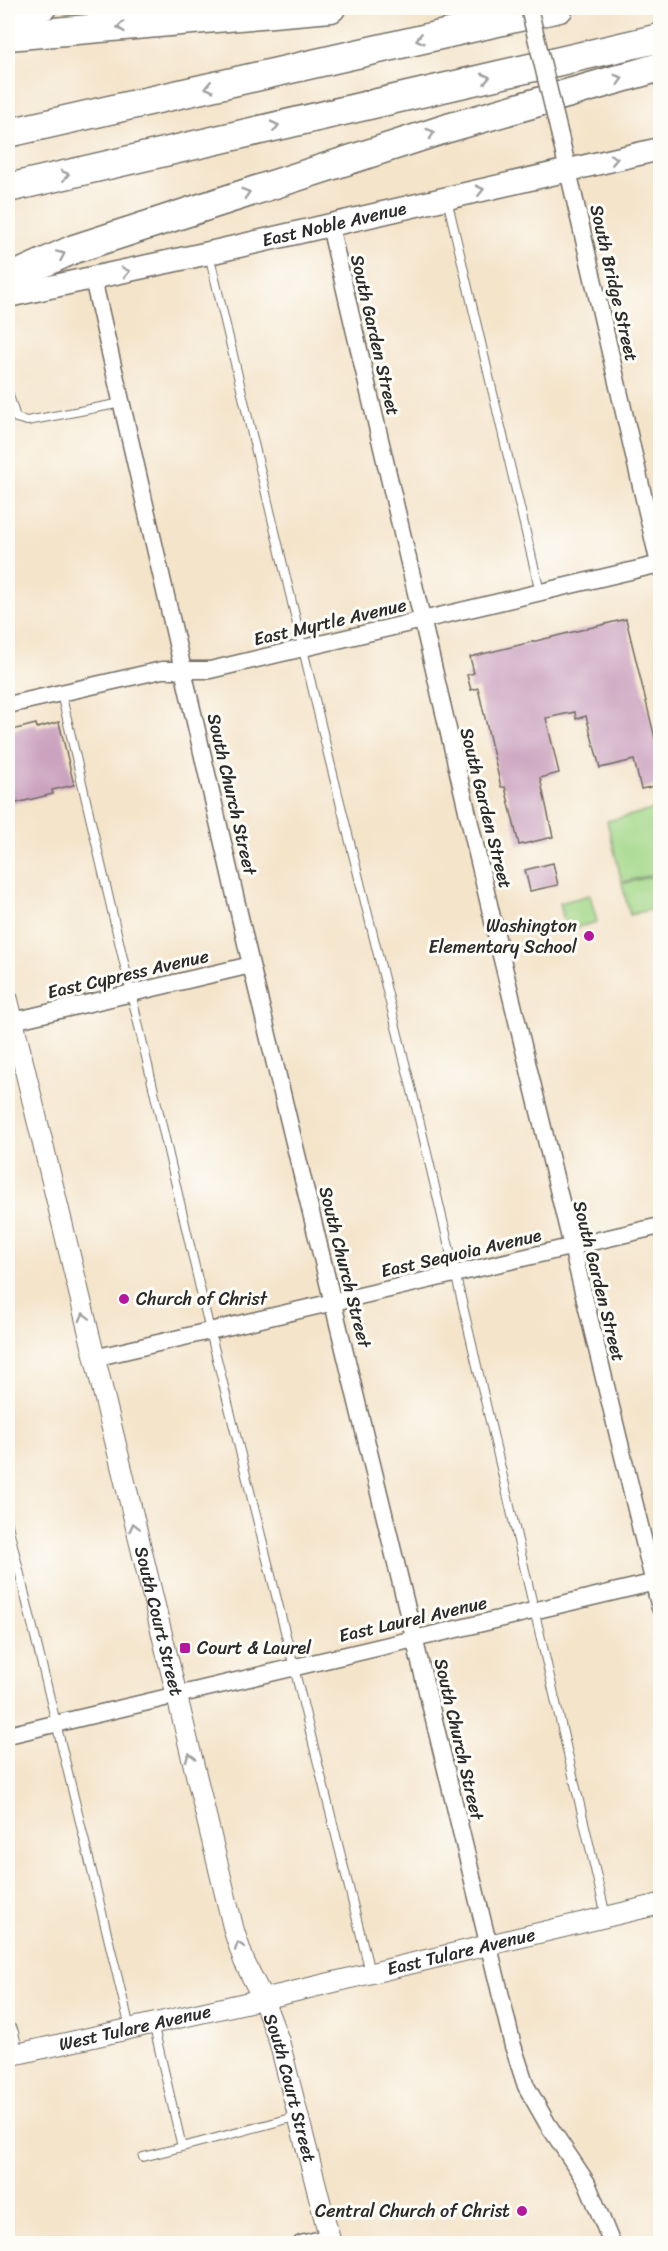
<svg xmlns="http://www.w3.org/2000/svg" width="668" height="2251" viewBox="0 0 668 2251" font-family="Sriracha,sans-serif">
	<rect width="100%" height="100%" fill="#fdfcf7"/>
	<filter id="ink" filterUnits="userSpaceOnUse"><feTurbulence type="fractalNoise" baseFrequency=".0167" numOctaves="2"/><feDisplacementMap in="SourceGraphic" scale="12" xChannelSelector="R" yChannelSelector="G"/><feConvolveMatrix kernelMatrix="1 2 1 2 8 2 1 2 1" color-interpolation-filters="sRGB"/></filter>
	<filter id="wash" filterUnits="userSpaceOnUse"><feTurbulence type="fractalNoise" baseFrequency=".008" numOctaves="4" result="noise"/><feDisplacementMap in="SourceGraphic" scale="24" xChannelSelector="R" yChannelSelector="G"/><feGaussianBlur stdDeviation="1.35" result="paint"/><feColorMatrix in="noise" values="0 0 0 0 0 0 0 0 0 0 0 0 0 0 0 0 0 1.4 0 .05"/><feComposite in="paint" operator="in"/></filter>
	<g filter="url(#wash)">
		<rect width="100%" height="100%" fill="#f4e4ca"/>
		<!-- green -->
		<path fill="#a2d787" stroke="#668159" stroke-width="1.5" d="M656,809L660,827V873L622,882L607,821Z
			M660,874V907L630,915L622,884Z
			M590,895L597,922L566,930L560,903Z"/>
		<g id="blocks">
			<!-- building -->
			<path fill="#cba3bf" d="M626,619L660,759V785L641,789L634,760L600,768L586,716L576,719L575,712L546,718L559,773L540,778L553,837L519,845L505,787H501L478,688L471,690L467,675L474,673L470,657Z
				M59,722L74,785L52,790L53,794L8,805V731L36,724L37,728Z
				M553,863L558,885L530,891L525,870Z"/>
		</g>
	</g>
	<g filter="url(#ink)">
		<use href="#blocks" fill-opacity="0" stroke="#716c63" stroke-width="1.5"/>
		<g fill="none" stroke-linecap="round" stroke-linejoin="round">
			<defs>
				<path id="service" d="M447,199L540,592
					M209,254L328,754L420,1123L606,1916
					M8,392L16,418L27,421L122,403
					M61,693L210,1331L370,1972
					M8,1525L130,2028
					M153,2023L182,2147L299,2116
					M143,2157L182,2147"/>
				<path id="minor" d="M560,136L660,568
					M330,226C436,688 546,1148 660,1608
					M93,279L251,965L513,2046L526,2086L547,2123L587,2183L612,2244
					M8,705L162,670H210L660,564
					M13,1021L251,965
					M94,1358L660,1226
					M8,1735L660,1581
					M301,2244L330,2237"/>
				<g id="tertiary">
					<path id="s1" d="M8,1000L234,1931L244,1961L263,1999L279,2041L331,2244"/>
					<path d="M8,2033L13,2055"/>
					<path id="s2" d="M8,2056L263,1999L660,1904"/>
				</g>
				<g id="secondary">
					<path d="M8,16L45,8"/>
					<path id="s3" d="M8,296L209,253L660,149"/>
				</g>
				<path id="motorway" d="M8,36L331,8
					M8,133L559,8
					M8,188L660,38
					M8,279L74,249L448,128L660,67"/>
			</defs>
			<!-- service casing -->
			<use href="#service" stroke="#716c63" stroke-width="10"/>
			<!-- minor casing -->
			<use href="#minor" stroke="#716c63" stroke-width="19"/>
			<!-- tertiary casing -->
			<use href="#tertiary" stroke="#716c63" stroke-width="22"/>
			<!-- secondary casing -->
			<use href="#secondary" stroke="#716c63" stroke-width="25"/>
			<!-- motorway casing -->
			<use href="#motorway" stroke="#716c63" stroke-width="31"/>
			<!-- service -->
			<use href="#service" stroke="#fff" stroke-width="8"/>
			<!-- minor -->
			<use href="#minor" stroke="#fff" stroke-width="16"/>
			<!-- tertiary -->
			<use href="#tertiary" stroke="#fff" stroke-width="20"/>
			<!-- secondary -->
			<use href="#secondary" stroke="#fff" stroke-width="22"/>
			<!-- motorway -->
			<use href="#motorway" stroke="#fff" stroke-width="28"/>
			<defs>
				<path id="minor-bridge" d="M529,8L560,136"/>
			</defs>
			<!-- minor-bridge casing -->
			<use href="#minor-bridge" stroke="#716c63" stroke-width="19" stroke-linecap="butt"/>
			<!-- minor-bridge -->
			<use href="#minor-bridge" stroke="#fff" stroke-width="16"/>
		</g>
		<!-- one-way arrows -->
		<defs><path id="oneway-chevron" d="M-2-3.5L2.5 0L-2 3.5" fill="none" stroke-width="1.6" stroke-linecap="round" stroke-linejoin="round" transform="scale(1.5)"/></defs>
		<g stroke="#a0a0a0">
			<use href="#oneway-chevron" transform="translate(121 27) rotate(174)"/>
			<use href="#oneway-chevron" transform="translate(420 39) rotate(167)"/>
			<use href="#oneway-chevron" transform="translate(486 78) rotate(-13)"/>
			<use href="#oneway-chevron" transform="translate(619 79) rotate(-16)"/>
			<use href="#oneway-chevron" transform="translate(209 87) rotate(167)"/>
			<use href="#oneway-chevron" transform="translate(275 126) rotate(-13)"/>
			<use href="#oneway-chevron" transform="translate(431 133) rotate(-18)"/>
			<use href="#oneway-chevron" transform="translate(614 159) rotate(-12)"/>
			<use href="#oneway-chevron" transform="translate(65 175) rotate(-13)"/>
			<use href="#oneway-chevron" transform="translate(480 190) rotate(-13)"/>
			<use href="#oneway-chevron" transform="translate(246 193) rotate(-18)"/>
			<use href="#oneway-chevron" transform="translate(61 255) rotate(-24)"/>
			<use href="#oneway-chevron" transform="translate(126 272) rotate(-12)"/>
			<use href="#oneway-chevron" transform="translate(84 1317) rotate(-104)"/>
			<use href="#oneway-chevron" transform="translate(134 1527) rotate(-104)"/>
			<use href="#oneway-chevron" transform="translate(190 1757) rotate(-104)"/>
			<use href="#oneway-chevron" transform="translate(239 1946) rotate(-109)"/>
		</g>
	</g>
	<!-- markers -->
	<g fill="#b5179e" stroke="#fdfcf7" stroke-width="2">
		<circle cx="589" cy="936" r="6"/>
		<circle cx="124" cy="1299" r="6"/>
		<rect x="179" y="1642" width="12" height="12" rx="3"/>
		<circle cx="522" cy="2211" r="6"/>
	</g>
	<g text-anchor="middle" stroke-width="6" stroke-linejoin="round" paint-order="stroke">
		<!-- street labels -->
		<g font-size="18" fill="#2b2b2b" stroke="#fdfcf7">
			<text dy="6" stroke="none"><textPath href="#s3" startOffset="334">East Noble Avenue</textPath></text>
			<text transform="translate(614 283) rotate(77)" y="6">South Bridge Street</text>
			<text transform="translate(375 335) rotate(77)" y="6">South Garden Street</text>
			<text transform="translate(330 622) rotate(-13)" y="6">East Myrtle Avenue</text>
			<text transform="translate(232 794) rotate(77)" y="6">South Church Street</text>
			<text transform="translate(486 808) rotate(76)" y="6">South Garden Street</text>
			<text transform="translate(128 974) rotate(-13)" y="6">East Cypress Avenue</text>
			<text transform="translate(461 1253) rotate(-13)" y="6">East Sequoia Avenue</text>
			<text transform="translate(345 1267) rotate(76)" y="6">South Church Street</text>
			<text transform="translate(599 1281) rotate(76)" y="6">South Garden Street</text>
			<text transform="translate(413 1619) rotate(-13)" y="6">East Laurel Avenue</text>
			<text dy="6" stroke="none"><textPath href="#s1" startOffset="639">South Court Street</textPath></text>
			<text transform="translate(459 1739) rotate(77)" y="6">South Church Street</text>
			<text dy="6" stroke="none"><textPath href="#s2" startOffset="465">East Tulare Avenue</textPath></text>
			<text dy="6" stroke="none"><textPath href="#s2" startOffset="130">West Tulare Avenue</textPath></text>
			<text dy="6" stroke="none"><textPath href="#s1" startOffset="1125">South Court Street</textPath></text>
		</g>
		<!-- poi labels -->
		<g font-size="18" fill="#2b2b2b" stroke="#fdfcf7" text-anchor="end">
			<text x="577" y="932">Washington<tspan x="577" dy="21">Elementary School</tspan></text>
			<text x="136" y="1305" text-anchor="start">Church of Christ</text>
			<text x="197" y="1654" text-anchor="start">Court &amp; Laurel</text>
			<text x="510" y="2217">Central Church of Christ</text>
		</g>
	</g>
	<!-- margin -->
	<rect width="668" height="2251" fill="none" stroke="#fdfcf7" stroke-width="30"/>
</svg>
